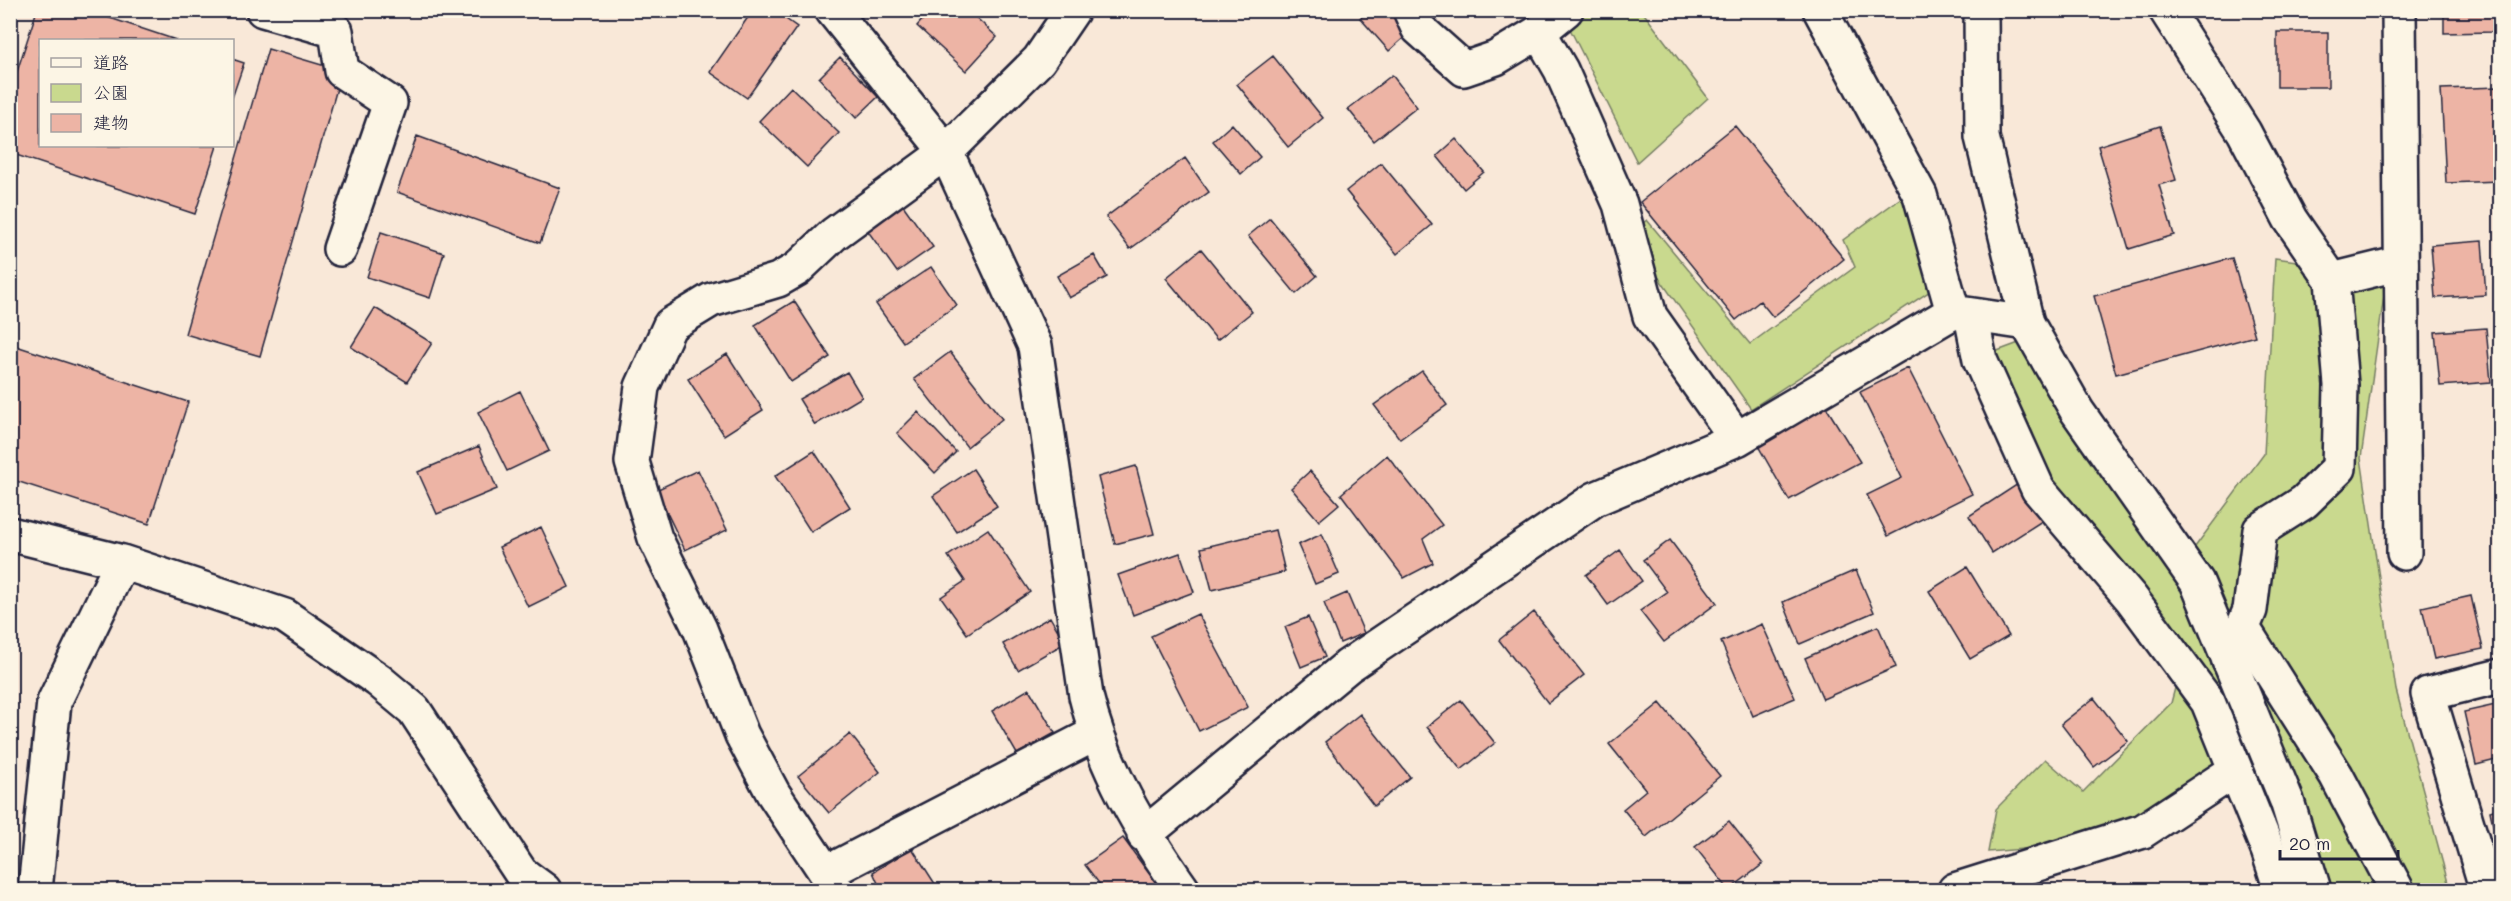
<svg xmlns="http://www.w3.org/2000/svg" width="2511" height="901" viewBox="0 0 2511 901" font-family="Mali,'Klee One',sans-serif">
	<rect width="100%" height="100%" fill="#f9e8d8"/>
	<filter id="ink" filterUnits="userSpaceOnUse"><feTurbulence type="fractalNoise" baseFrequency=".0167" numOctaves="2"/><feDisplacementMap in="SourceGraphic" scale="12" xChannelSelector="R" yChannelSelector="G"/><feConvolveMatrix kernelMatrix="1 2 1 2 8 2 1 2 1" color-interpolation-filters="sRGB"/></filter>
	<g filter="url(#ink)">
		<!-- green -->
		<path fill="#c9d98e" stroke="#767e64" stroke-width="1.5" d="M1583,11H1642L1708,98L1637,162L1567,23Z
			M1916,187L1938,286L1751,409L1628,234L1647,220L1750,344L1855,267L1843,240Z
			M2275,258L2387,274L2361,458L2396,690L2450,890H2292L2234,771L2143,831L2047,847L1988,852L1996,809L2045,759L2083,792L2171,703L2187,643L2044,485L1992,353L2035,337L2195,547L2264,454Z"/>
		<!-- building -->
		<path fill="#edb4a5" stroke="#22223b" stroke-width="1.5" d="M37,10H86L176,40H40V146H217L195,214L10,153V93Z
			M753,10H773L797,27L747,98L710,72Z
			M931,10H968L997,37L966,71L917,26Z
			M1369,10H1388L1408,34L1389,51L1360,18Z
			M2444,10H2495L2494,32L2444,33Z
			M2277,32H2328V87H2277Z
			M268,49L342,71L260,356L185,334Z
			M1273,56L1323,118L1288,147L1237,84Z
			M840,57L878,97L856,118L819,78Z
			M232,59L244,63L232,98Z
			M1392,75L1417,107L1374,141L1348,109Z
			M791,87L839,133L807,167L759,121Z
			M2499,87L2500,181L2446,183L2441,89Z
			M1232,124L1260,157L1241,174L1213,141Z
			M1735,126L1844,259L1773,317L1760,301L1736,320L1640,202Z
			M2160,126L2176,180L2159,185L2174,235L2129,249L2098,146Z
			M417,136L560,188L540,243L397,192Z
			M1456,139L1484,172L1464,189L1437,156Z
			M1185,158L1209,192L1130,249L1106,217Z
			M1381,163L1432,225L1397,254L1346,191Z
			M900,201L933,247L897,272L865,227Z
			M1270,218L1317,276L1296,294L1248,236Z
			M381,232L444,253L430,298L367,277Z
			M2482,241L2486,295L2435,298L2431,245Z
			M1201,249L1252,312L1217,340L1166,278Z
			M1094,255L1107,277L1069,298L1057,276Z
			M2232,258L2255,336L2116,374L2094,296Z
			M931,267L957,305L903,342L876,304Z
			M794,301L830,357L791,382L755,325Z
			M375,308L432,343L407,382L351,347Z
			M2486,328L2491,382L2440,386L2435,332Z
			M10,344L188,402L149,524L10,479Z
			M950,352L1002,419L967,447L914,379Z
			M727,354L763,410L724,435L688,379Z
			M1908,368L1972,494L1888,536L1867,495L1902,478L1860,392Z
			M1422,371L1447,405L1400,439L1374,405Z
			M847,372L862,397L815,425L799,399Z
			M520,391L549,451L507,471L478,412Z
			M1823,402L1860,462L1789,500L1757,444Z
			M918,412L956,452L935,473L897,433Z
			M479,446L497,489L437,514L418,472Z
			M814,451L850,507L811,532L775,476Z
			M1387,455L1442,525L1423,539L1433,563L1404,578L1341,494Z
			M1136,466L1154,534L1115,544L1098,477Z
			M973,469L997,506L957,532L933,496Z
			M698,470L727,530L685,550L656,490Z
			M1310,471L1339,504L1319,521L1291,488Z
			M2018,484L2042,521L1992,553L1969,516Z
			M541,527L569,587L528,607L499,547Z
			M988,529L1030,592L967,634L941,597L965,581L948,556Z
			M1275,530L1285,572L1212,590L1201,548Z
			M1322,534L1339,574L1315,584L1298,545Z
			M1670,540L1717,603L1664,642L1640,611L1667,592L1643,560Z
			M1620,550L1642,581L1608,605L1586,575Z
			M1180,553L1194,592L1133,615L1118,575Z
			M1967,567L2009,636L1970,659L1929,591Z
			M1856,570L1874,612L1800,644L1783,602Z
			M1347,593L1364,633L1340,643L1324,603Z
			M2471,596L2483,649L2434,659L2422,607Z
			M1534,612L1584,675L1548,703L1499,640Z
			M1198,614L1248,707L1199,731L1151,636Z
			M1050,617L1065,643L1018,670L1003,644Z
			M1308,617L1325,657L1301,667L1285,627Z
			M1762,624L1795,698L1753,716L1721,642Z
			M1878,626L1896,667L1823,699L1805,658Z
			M1029,689L1055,733L1017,754L992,711Z
			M2094,698L2128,741L2094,767L2061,724Z
			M1461,700L1495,743L1461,770L1427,727Z
			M1660,703L1720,776L1646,837L1623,809L1646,790L1609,744Z
			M2500,704V759L2476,765L2464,712Z
			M1360,714L1410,777L1374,806L1325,742Z
			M850,734L880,772L829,813L798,776Z
			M10,786L18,788L10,813Z
			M2500,808V858L2490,811Z
			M1729,821L1763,864L1729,890L1695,847Z
			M1123,838L1161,890H1104L1085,865Z
			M912,848L939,890H881L873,872Z"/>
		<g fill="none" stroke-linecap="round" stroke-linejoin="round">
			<defs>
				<path id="street" d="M263,10L336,31L342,71L390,103L340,249
					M832,10L946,152L1035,346L1086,696C1103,767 1141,831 1183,890
					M1410,10L1418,28L1464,69L1496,58L1539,32
					M1566,10L1539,32L1561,70L1620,204L1650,316L1737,439
					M1820,10L1920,195L1953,312
					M2166,10L2244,132L2290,219L2332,280L2401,263
					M1971,315L1980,360L2038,489L2131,598L2208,702L2268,850L2281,890
					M10,534L122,562L285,616L378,680L414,710L521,873L544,890
					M2243,628L2336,775L2397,890
					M2229,661L2250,610L2260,530L2304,502L2339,468L2341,385L2332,280
					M2500,676L2428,694L2486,887L2500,884
					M1144,835L1348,666L1595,499L1737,439L1953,312L2027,323
					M826,873L773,793L742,735L700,629L655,538L632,462L642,387L670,325L711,300L778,280L797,269L834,234L946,152L1039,60L1073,10
					M35,890L54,702L122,562
					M837,890L826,873L1095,734
					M1955,890L2143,831L2234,771"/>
				<path id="secondary" d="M1981,10L1982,137L2027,323L2077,411L2197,582L2287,801L2314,890
					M2399,10L2404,553"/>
			</defs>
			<!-- street casing -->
			<use href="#street" stroke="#22223b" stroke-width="38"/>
			<!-- secondary casing -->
			<use href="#secondary" stroke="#22223b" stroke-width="38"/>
			<!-- street -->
			<use href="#street" stroke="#fcf5e5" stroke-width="33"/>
			<!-- secondary -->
			<use href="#secondary" stroke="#fcf5e5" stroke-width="33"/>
		</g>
	</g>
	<!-- margin -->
	<rect width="2511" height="901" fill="none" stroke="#fcf5e5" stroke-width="36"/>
	<rect x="18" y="18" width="2475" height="865" fill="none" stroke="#22223b" stroke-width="2" filter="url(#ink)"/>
	<!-- legend -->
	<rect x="39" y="39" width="195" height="108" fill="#fcf5e5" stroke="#a5a1a1" stroke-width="1.5"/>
	<rect x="51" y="58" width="30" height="9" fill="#fcf5e5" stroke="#a5a1a1" stroke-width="1.5"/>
	<text x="93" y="69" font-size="18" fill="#22223b">道路</text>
	<rect x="51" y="84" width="30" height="18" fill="#c9d98e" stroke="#a5a1a1" stroke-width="1.5"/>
	<text x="93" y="99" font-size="18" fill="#22223b">公園</text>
	<rect x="51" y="114" width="30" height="18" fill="#edb4a5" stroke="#a5a1a1" stroke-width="1.5"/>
	<text x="93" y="129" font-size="18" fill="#22223b">建物</text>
	<!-- scale -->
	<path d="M2280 850v9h118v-9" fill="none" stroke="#22223b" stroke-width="3"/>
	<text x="2289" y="850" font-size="18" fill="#22223b" stroke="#fcf5e5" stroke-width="4.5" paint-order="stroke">20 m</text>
</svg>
